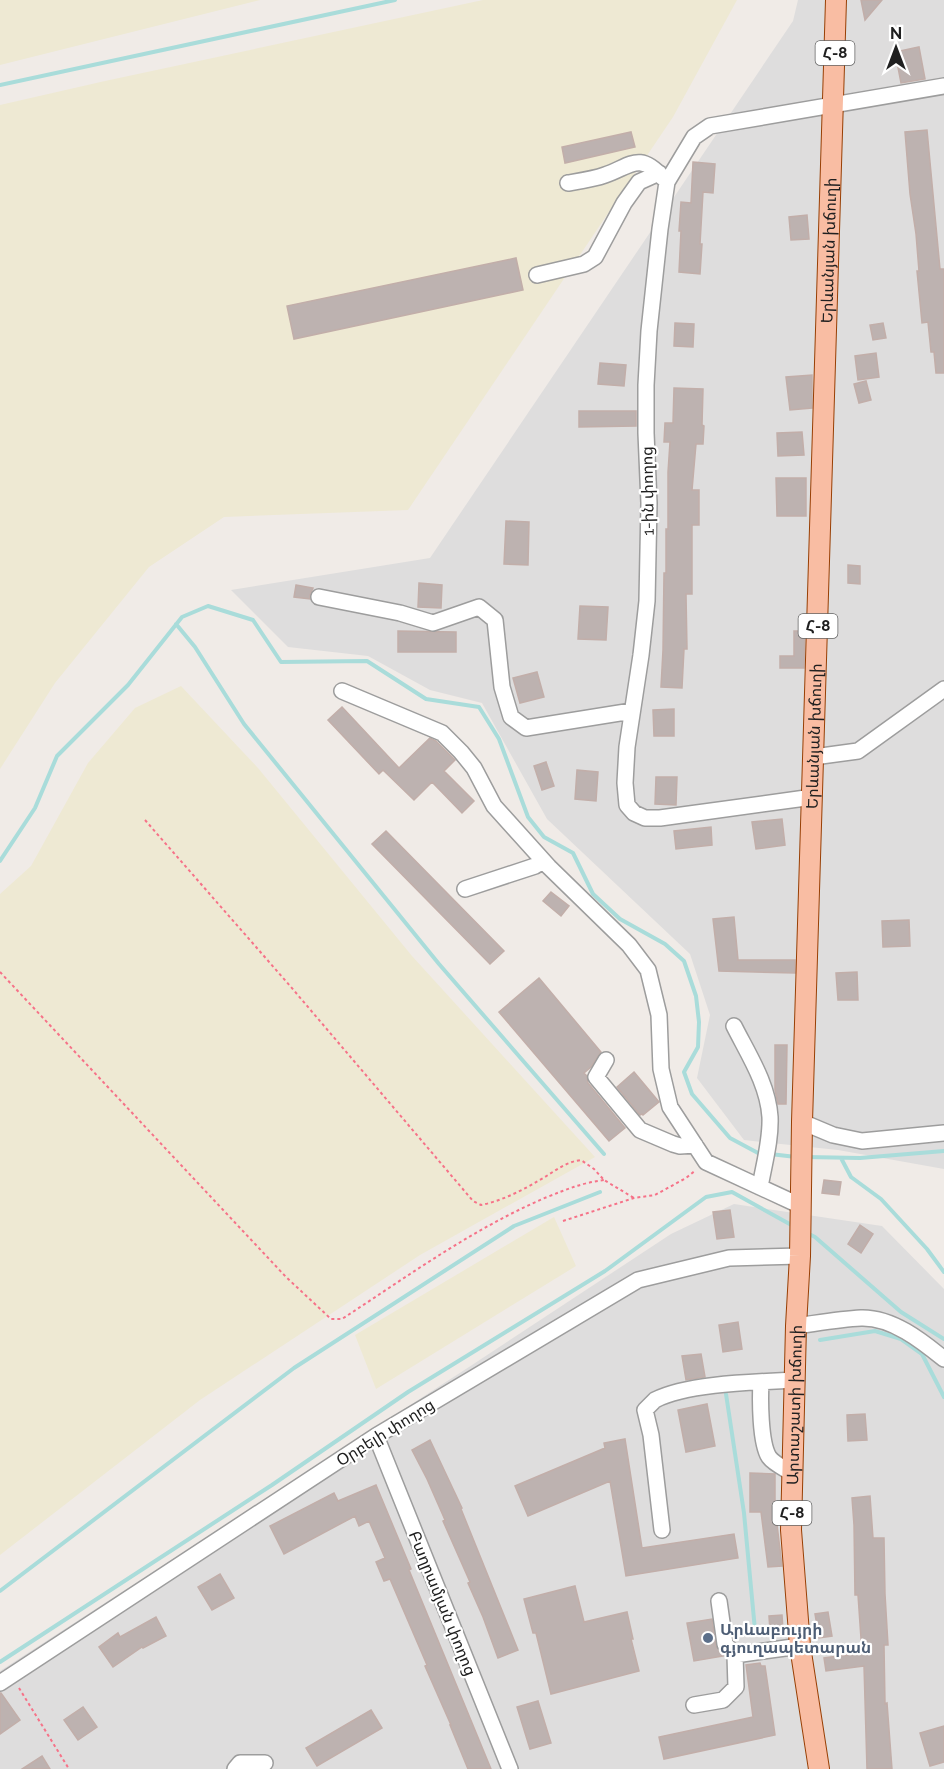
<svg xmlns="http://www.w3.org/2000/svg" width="944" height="1769" viewBox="0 0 944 1769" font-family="Raleway,'Noto Sans Armenian',sans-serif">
	<rect width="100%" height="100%" fill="#f0ebe7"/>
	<!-- residential -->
	<path fill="#dedddd" d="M798,0H944V1169L838,1150L744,1140L697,1078L710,1015L690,954L547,819L482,703L430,690L368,656L288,647L231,590L430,558L793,21Z
		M734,1204L882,1226L944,1289V1769H0V1671L469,1367L671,1234Z"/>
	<!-- farmland -->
	<path fill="#eee9d3" d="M0,0H260L0,65Z
		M483,0H737L673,117L408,510L224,517L149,567L55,683L0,769V105L105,81Z
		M181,686L258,768L412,956L595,1157L420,1255L200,1400L0,1555V894L31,866L88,763L135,708Z
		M554,1217L576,1266L376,1389L355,1335Z"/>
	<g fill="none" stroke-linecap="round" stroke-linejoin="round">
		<!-- stream -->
		<path stroke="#a9dcda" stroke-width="4" d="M0,85L395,0
			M176,624L195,647L244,724L439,964L604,1154
			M0,861L35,808L57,756L128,685L182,617L208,606L253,620L281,662L367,661L426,699L479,707L499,739L528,817L544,837L573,853L593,894L620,919L665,944L684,961L696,996L699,1022L698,1047L684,1072L692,1094L730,1138L758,1153L763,1154
			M770,1154L796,1157
			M806,1157L860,1158L944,1151
			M841,1158L851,1177L881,1199L927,1249L944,1272
			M807,1233L815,1237L901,1312L944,1339
			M820,1340L875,1331L901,1339L922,1354L944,1397
			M726,1394L744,1513L755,1630
			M0,1591L294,1368L514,1226L600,1192
			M0,1662L272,1485L408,1392L605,1271L706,1197L732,1192L795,1227"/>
	</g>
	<!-- building -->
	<path fill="#bdb2b0" stroke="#c2aea9" stroke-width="1.5" d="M861,0H882L865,20Z
		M919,47L925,79L901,83L895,52Z
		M927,130L940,269H944V373H936L934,352H931L928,322L922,323L917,271H919L916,234L910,194L905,132Z
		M631,132L635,147L565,163L562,147Z
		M693,162L715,164L713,193L703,192L700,244H702L700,274L679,272L681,231H679L681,202L691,203Z
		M807,215L809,239L791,240L789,217Z
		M516,258L523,290L294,339L287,306Z
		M675,323L694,324L693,347L674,346Z
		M883,323L886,338L873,340L870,325Z
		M876,353L879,377L858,380L855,356Z
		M600,363L626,365L624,386L598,384Z
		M812,375V408L790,410L786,377Z
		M866,381L871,400L859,403L854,384Z
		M674,388L703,389L702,425L704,426L703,444H696L692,490H699V525H692V594H686L687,649H684L682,688L661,687L663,650L664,573H666V529H668V472L670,442H664L665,423H673Z
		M579,411H636V426L579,427Z
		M802,432L804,455L778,456L777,433Z
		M776,478H806V516H777Z
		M506,521L529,522L528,565L504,564Z
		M848,565L860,566V584L848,583Z
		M419,583L442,585L441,608L418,607Z
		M296,585L313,588L310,595V599L294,597Z
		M580,606L608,607L606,640L578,639Z
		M398,631L456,632V652H398Z
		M794,631H805L804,668H780V656H794Z
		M537,672L544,697L520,703L513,678Z
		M342,707L399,768L430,738L436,741L455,760L444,771L474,801L462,813L432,782L414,800L383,770L379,774L328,720Z
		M674,709V736H654L653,710Z
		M546,762L554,786L542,790L534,766Z
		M577,770L598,772L596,801L575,799Z
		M656,777H677L676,805L655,804Z
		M782,819L785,845L756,849L752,822Z
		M711,827L712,845L676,849L674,831Z
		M386,831L504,951L490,964L372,844Z
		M551,892L569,906L561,916L543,901Z
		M734,917L738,960H795V973L719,971L713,919Z
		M909,920L910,946L883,947L882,921Z
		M857,972L858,1000H838L836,973Z
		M539,978L601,1052L591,1067L584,1073L587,1076L588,1083L625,1128L609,1141L499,1012Z
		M775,1045H787L786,1104H778L775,1090Z
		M634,1072L659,1102L643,1115L642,1114L640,1115L617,1087Z
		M824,1180L841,1182L839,1195L822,1193Z
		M730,1210L734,1237L717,1239L713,1212Z
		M860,1225L873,1234L861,1253L848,1244Z
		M738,1322L742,1349L723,1352L719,1325Z
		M701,1354L705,1377L686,1380L682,1356Z
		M707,1404L715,1446L686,1452L678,1410Z
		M865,1414L867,1440L848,1441L847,1415Z
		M625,1439L642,1548L734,1534L738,1558L626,1576L610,1481L528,1516L515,1486L605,1448L604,1443Z
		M430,1440L462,1508L461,1509L518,1650L498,1658L483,1617L468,1583L470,1582L443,1521L445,1520L427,1479L412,1450Z
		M750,1473L775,1474V1508L782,1566L768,1567L761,1512H750Z
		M376,1485L411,1569L409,1570L491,1769H468L450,1725H451L425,1666L427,1665L390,1579L384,1581L376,1562L385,1558L369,1521L359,1526L355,1516L284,1554L270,1526L334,1493L338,1501Z
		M870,1496L873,1538H884L885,1594L888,1645H884L885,1704L887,1703L892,1769H867L864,1666L826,1671L824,1658L862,1653L858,1595H855L854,1525L852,1498Z
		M220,1574L234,1598L212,1610L198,1587Z
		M575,1586L584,1622L627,1612L633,1639H631L639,1671L551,1694L536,1633H533L524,1599Z
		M828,1612L832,1636L819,1638L815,1614Z
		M782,1615L783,1630L770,1631L769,1616Z
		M156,1617L166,1636L143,1648L142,1647L113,1667L99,1647L118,1633L120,1637Z
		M712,1619L716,1646L723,1656L694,1661L687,1623Z
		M760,1663L761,1666H765L775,1735L664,1759L659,1737L753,1717L746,1665Z
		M0,1693H1L20,1720L0,1734Z
		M538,1701L551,1743L530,1749L517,1707Z
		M83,1707L97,1727L78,1740L64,1720Z
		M371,1710L382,1728L317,1766L306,1748Z
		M944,1726V1762L930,1766L920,1733Z
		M42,1756L50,1769H22Z"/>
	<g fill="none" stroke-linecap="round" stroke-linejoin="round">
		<defs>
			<path id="minor" d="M568,183C580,181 594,179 605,175C631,166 639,151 663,178
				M537,275L584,264L595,257L624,203L639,182L659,173
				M319,597L400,613L433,623L479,607L495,620L502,687L511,717L526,728L632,711
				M342,691L442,733L461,752L474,768L494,806L549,867L629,945L648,970L659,1015L661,1069L670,1107L706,1162L801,1206
				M814,757L858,751L944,689
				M813,797L660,818H645L634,813L627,805L625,783L627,747L641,655L647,601L649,503L646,433V385L649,331L660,229L667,182L694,137L710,126L944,86
				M465,889L535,866L543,861
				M734,1026C748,1054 768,1084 770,1117C771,1140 764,1164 760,1187
				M606,1060L596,1077L640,1130L673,1144L680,1146L695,1145
				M802,1122L833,1135L862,1141L944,1133
				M796,1326C818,1323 840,1319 861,1318C892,1317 922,1341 944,1359
				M761,1382C760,1399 760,1443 769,1457C774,1464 786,1469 792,1473
				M376,1436L510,1769
				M662,1530L651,1435L645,1410C648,1407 652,1403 655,1400C688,1383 758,1382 796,1380
				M735,1655L800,1646
				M0,1683L376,1436L638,1280L729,1258L800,1256
				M694,1705L723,1700L736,1687L735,1655L725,1644L719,1601
				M235,1769L240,1763H265"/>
			<g id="major">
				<path id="s1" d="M819,1769L800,1646L791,1530L796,1326L800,1256L802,1122L836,0"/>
			</g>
		</defs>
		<!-- minor casing -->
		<use href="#minor" stroke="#9d9d9d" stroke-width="18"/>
		<!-- major casing -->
		<use href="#major" stroke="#983f04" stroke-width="22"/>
		<!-- path -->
		<path stroke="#f67288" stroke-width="2" stroke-dasharray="3 3" stroke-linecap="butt" d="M145,820L291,987L473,1201L481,1205C501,1201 521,1191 538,1181C553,1173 564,1162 581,1160L594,1169L604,1180L634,1198
			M0,972L286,1277L331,1319H342C408,1276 474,1228 547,1197C568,1189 581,1183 604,1180
			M563,1221L634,1198L655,1195L686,1178L696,1170
			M19,1688L69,1769"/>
		<!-- minor -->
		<use href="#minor" stroke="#fff" stroke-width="15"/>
		<!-- major -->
		<use href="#major" stroke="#f9bda3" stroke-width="20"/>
	</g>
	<!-- markers -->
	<circle fill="#5c6f8a" stroke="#fff" stroke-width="2" cx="708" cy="1638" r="6"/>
	<g text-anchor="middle" stroke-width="4.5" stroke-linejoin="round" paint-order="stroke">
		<!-- shield labels -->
		<g fill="#fff" stroke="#636363" stroke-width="1.5">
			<rect x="815.5" y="41" width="39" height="24" rx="4.5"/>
			<rect x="798.5" y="614" width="39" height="24" rx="4.5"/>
			<rect x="772.5" y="1501" width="39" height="24" rx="4.5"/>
		</g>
		<g font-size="15" font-weight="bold" fill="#202020">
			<text x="835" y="58">Հ-8</text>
			<text x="818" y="631">Հ-8</text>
			<text x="792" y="1518">Հ-8</text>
		</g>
		<!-- street labels -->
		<g font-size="16" fill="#202020" stroke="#fff">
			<text dy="6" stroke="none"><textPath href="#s1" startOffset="1521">Երևանյան խճուղի</textPath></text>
			<text transform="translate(647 491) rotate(-91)" y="6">1-ին փողոց</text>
			<text dy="6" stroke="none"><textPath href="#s1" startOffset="1035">Երևանյան խճուղի</textPath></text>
			<text dy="6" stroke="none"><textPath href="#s1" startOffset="366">Արտաշատի խճուղի</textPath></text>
			<text transform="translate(385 1432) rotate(-32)" y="6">Օրբելի փողոց</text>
			<text transform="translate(443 1603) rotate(68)" y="6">Բաղրամյան փողոց</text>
		</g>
		<!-- service labels -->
		<g font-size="16" font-weight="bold" fill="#4e5e75" stroke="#fff" text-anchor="start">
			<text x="720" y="1635">Արևաբույրի<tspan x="720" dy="18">գյուղապետարան</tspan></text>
		</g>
	</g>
	<!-- north arrow -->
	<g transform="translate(896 48)" stroke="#ffffff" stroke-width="4.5" paint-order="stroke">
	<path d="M0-4.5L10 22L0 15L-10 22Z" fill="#202020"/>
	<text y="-9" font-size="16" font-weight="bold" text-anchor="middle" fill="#202020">N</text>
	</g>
</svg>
